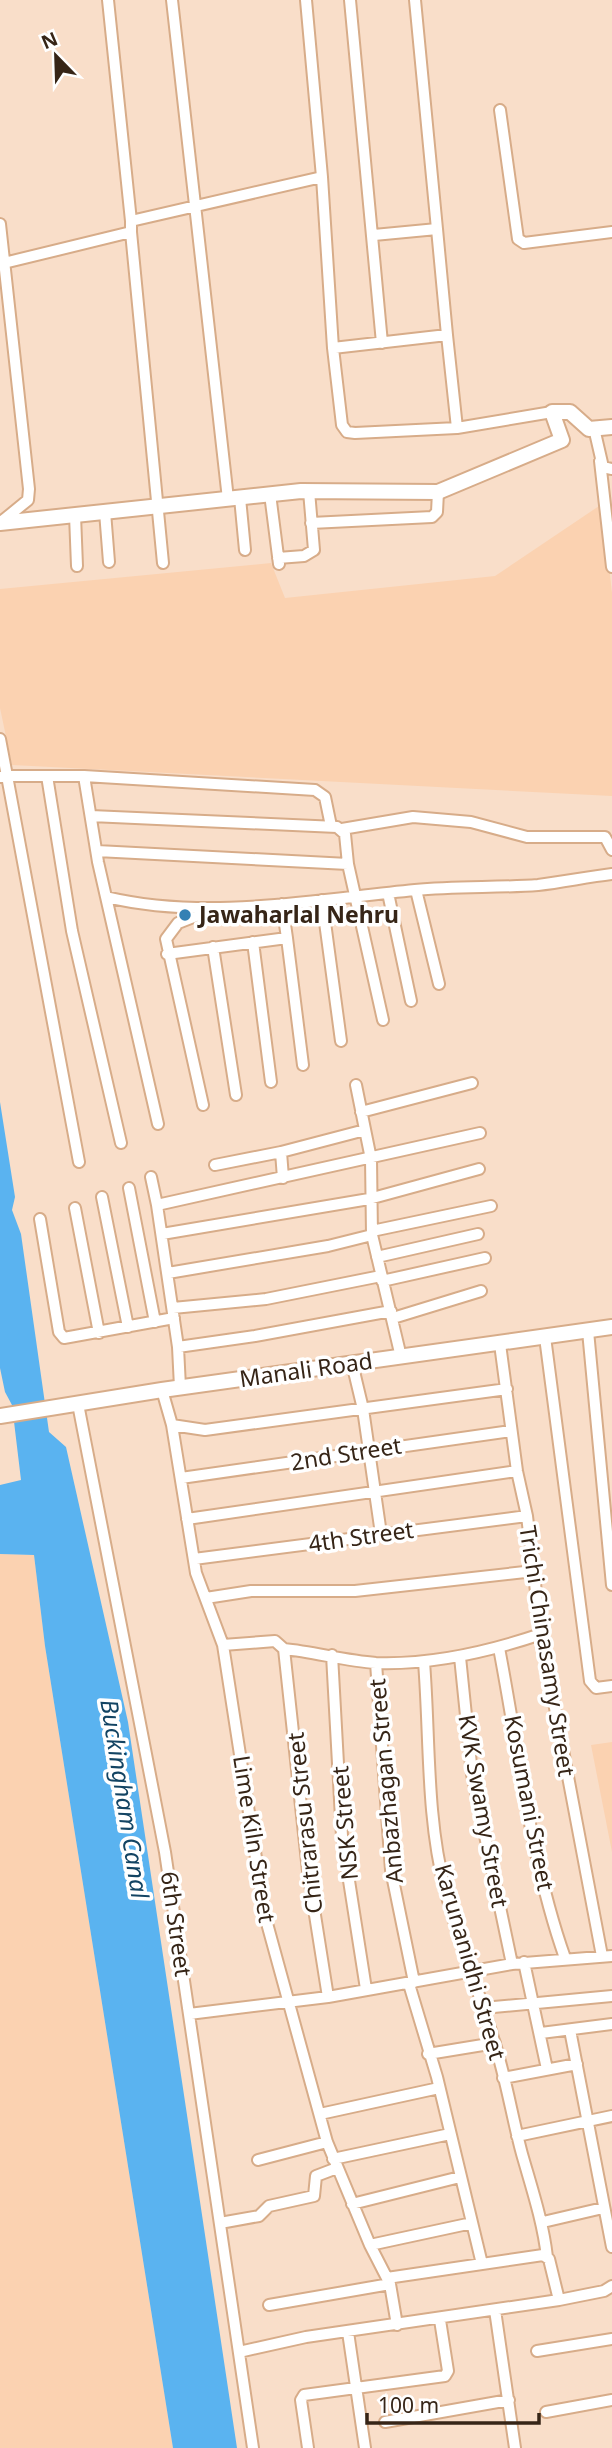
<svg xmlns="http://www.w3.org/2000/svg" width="612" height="2448" viewBox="0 0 612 2448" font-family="'Noto Sans',sans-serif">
	<rect width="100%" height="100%" fill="#f9dec9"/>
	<!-- built -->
	<path fill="#fbd2b1" d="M602,504L612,593V796L12,765L0,708V589L271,563L285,598L495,576Z
		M0,1554L34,1555L45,1646L173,2448H0Z
		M612,1742V1852L591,1745Z"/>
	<!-- water -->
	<path fill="#5ab3f0" d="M0,1102L15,1197L12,1210L21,1234L49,1432L66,1447L128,1722L237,2448H173L45,1646L34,1555L0,1554V1485L21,1480L12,1405L5,1392L0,1368Z"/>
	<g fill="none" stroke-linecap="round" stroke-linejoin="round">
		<defs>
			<path id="street" d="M108,0L131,221
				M172,0L228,499
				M350,0L382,343
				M500,110L518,239L524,243L612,232
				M322,177L333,348L342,425L347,432L355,433L457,428
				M0,224L29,489L28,500L1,522
				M437,229L447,335
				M131,232L163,563
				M374,235L437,229L415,0
				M4,263L131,232V221L322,177L306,0
				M333,348L447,335L457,428L552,412
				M594,428L603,467L612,469
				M600,461L612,567
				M270,494L279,564
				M240,498L245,550
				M105,512L109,562
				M75,515L77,566
				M311,523L432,517L437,512L438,492
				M278,558L304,556L314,550L309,491
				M0,739L7,776H84L315,790L325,797L331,826
				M47,776L72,931L121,1143
				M84,776L98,862L158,1124
				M0,777L7,776L79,1162
				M91,816L337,827L345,834L348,864
				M342,829L413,817L471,822L527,837H605L612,850
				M97,851L348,864L383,1020
				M416,890L439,984
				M388,893L411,1001
				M106,897C208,921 312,900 415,890C456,886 497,888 538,885C563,882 587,877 612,874
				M322,900L341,1041
				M287,938L303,1065
				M253,942L271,1082
				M213,947L236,1095
				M167,954L287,938L282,904
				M356,1085L371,1159L372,1235L401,1357
				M203,1105L166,939L178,923L206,912
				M361,1112L472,1083
				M215,1165L281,1152
				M151,1177L157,1205
				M283,1178L281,1152L365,1130
				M129,1188L155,1322
				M102,1197L128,1327
				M75,1208L99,1333
				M40,1219L59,1332L64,1338L174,1318
				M372,1231L491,1206
				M162,1234L369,1199L479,1169
				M377,1257L478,1234
				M168,1273L328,1246L372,1235
				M382,1281L485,1258
				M173,1308L266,1299L381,1276
				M393,1318L481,1291
				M588,1331L612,1585
				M545,1337L590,1681L596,1688L612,1686
				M500,1344L517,1471L527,1516L541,1634L602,1956
				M178,1347L255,1336L391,1311
				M352,1363L363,1409L381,1534
				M180,1387L178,1347L157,1205L480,1133
				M162,1390L172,1425L196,1573L223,1645L265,1916L327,2142L370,2245L390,2284L397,2325
				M78,1404L165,1852L253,2448
				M172,1425L205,1430L507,1389
				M181,1478L511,1431
				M187,1519L517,1471
				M194,1559L527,1516
				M206,1598L251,1591H355L534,1571
				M223,1645L275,1641L284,1649C315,1652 345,1661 376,1663C433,1665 488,1652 541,1634
				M499,1648C519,1751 530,1859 565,1958
				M284,1649L308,1871L328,1997
				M332,1655L342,1836L366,1989
				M460,1657L472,1774L512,1964
				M424,1662C430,1737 426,1816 445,1889C458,1941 479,1990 494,2041C506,2078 512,2117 522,2154C532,2189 543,2222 547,2257
				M376,1663L391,1870L414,1982
				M524,1962L547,2069
				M409,1984L437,2077L482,2264
				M483,2008L612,1996
				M189,2014L328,1997L512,1964L612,1956
				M570,2030L612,2247
				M541,2033L612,2024
				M428,2054L495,2043
				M503,2078L577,2064
				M320,2114L439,2088
				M517,2136L612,2116
				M333,2159L450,2134
				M258,2160L327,2142
				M352,2204L460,2177
				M543,2222L603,2208
				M220,2223L259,2216L269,2206L314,2196L316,2176L337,2168
				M370,2245L472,2223
				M387,2278L543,2255L549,2259L559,2300L604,2291L612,2286
				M269,2305L390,2284
				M495,2310L515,2448
				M348,2332L365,2448
				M537,2351L612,2339
				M239,2352L306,2337L559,2300
				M546,2412L612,2400
				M385,2422L509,2400
				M308,2448L301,2400L304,2395L445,2376L448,2371L440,2320"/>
			<path id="secondary" d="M0,523L301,491L438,492L562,440L552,412H570L589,429L612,427
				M0,1416L162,1390L612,1327"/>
		</defs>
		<!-- street casing -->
		<use href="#street" stroke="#d7ac89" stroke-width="14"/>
		<!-- secondary casing -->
		<use href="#secondary" stroke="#d7ac89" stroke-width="18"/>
		<!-- street -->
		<use href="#street" stroke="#fff" stroke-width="10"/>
		<!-- secondary -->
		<use href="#secondary" stroke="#fff" stroke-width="14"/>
	</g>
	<!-- markers -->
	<circle fill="#3481b4" stroke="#fff" stroke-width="2.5" cx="185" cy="915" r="7"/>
	<g text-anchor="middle" stroke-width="7" stroke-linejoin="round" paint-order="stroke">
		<!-- poi labels -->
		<g font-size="23" font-weight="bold" fill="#362517" stroke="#fff" text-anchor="start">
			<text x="199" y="923">Jawaharlal Nehru</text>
		</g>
		<!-- street labels -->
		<g font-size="23" fill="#362517" stroke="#fff">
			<text transform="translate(306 1370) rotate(-8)" y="8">Manali Road</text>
			<text transform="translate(346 1454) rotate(-9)" y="8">2nd Street</text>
			<text transform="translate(361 1537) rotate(-8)" y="8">4th Street</text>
			<text transform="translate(547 1651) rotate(81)" y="8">Trichi Chinasamy Street</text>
			<text transform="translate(386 1781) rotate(-95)" y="8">Anbazhagan Street</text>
			<text transform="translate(529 1803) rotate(79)" y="8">Kosumani Street</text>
			<text transform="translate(483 1811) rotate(80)" y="8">KVK Swamy Street</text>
			<text transform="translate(305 1823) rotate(-96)" y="8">Chitrarasu Street</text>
			<text transform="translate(345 1823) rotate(-95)" y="8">NSK Street</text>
			<text transform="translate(254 1839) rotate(81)" y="8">Lime Kiln Street</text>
			<text transform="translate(176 1924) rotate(82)" y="8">6th Street</text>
			<text transform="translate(470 1962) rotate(74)" y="8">Karunanidhi Street</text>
		</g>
		<!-- water labels -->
		<g font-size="24" font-style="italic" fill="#134463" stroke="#fff">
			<text transform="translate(124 1799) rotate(81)" y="8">Buckingham Canal</text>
		</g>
	</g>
	<!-- north arrow -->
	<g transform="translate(56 56) rotate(337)" stroke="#ffffff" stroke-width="5" paint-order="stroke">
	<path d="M0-5L12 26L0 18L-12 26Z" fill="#362517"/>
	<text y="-10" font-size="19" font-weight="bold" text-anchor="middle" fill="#362517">N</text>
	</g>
	<!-- scale -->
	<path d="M367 2413v10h172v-10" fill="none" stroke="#362517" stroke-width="3.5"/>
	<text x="378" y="2413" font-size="21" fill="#362517" stroke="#ffffff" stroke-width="5" paint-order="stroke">100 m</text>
</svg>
